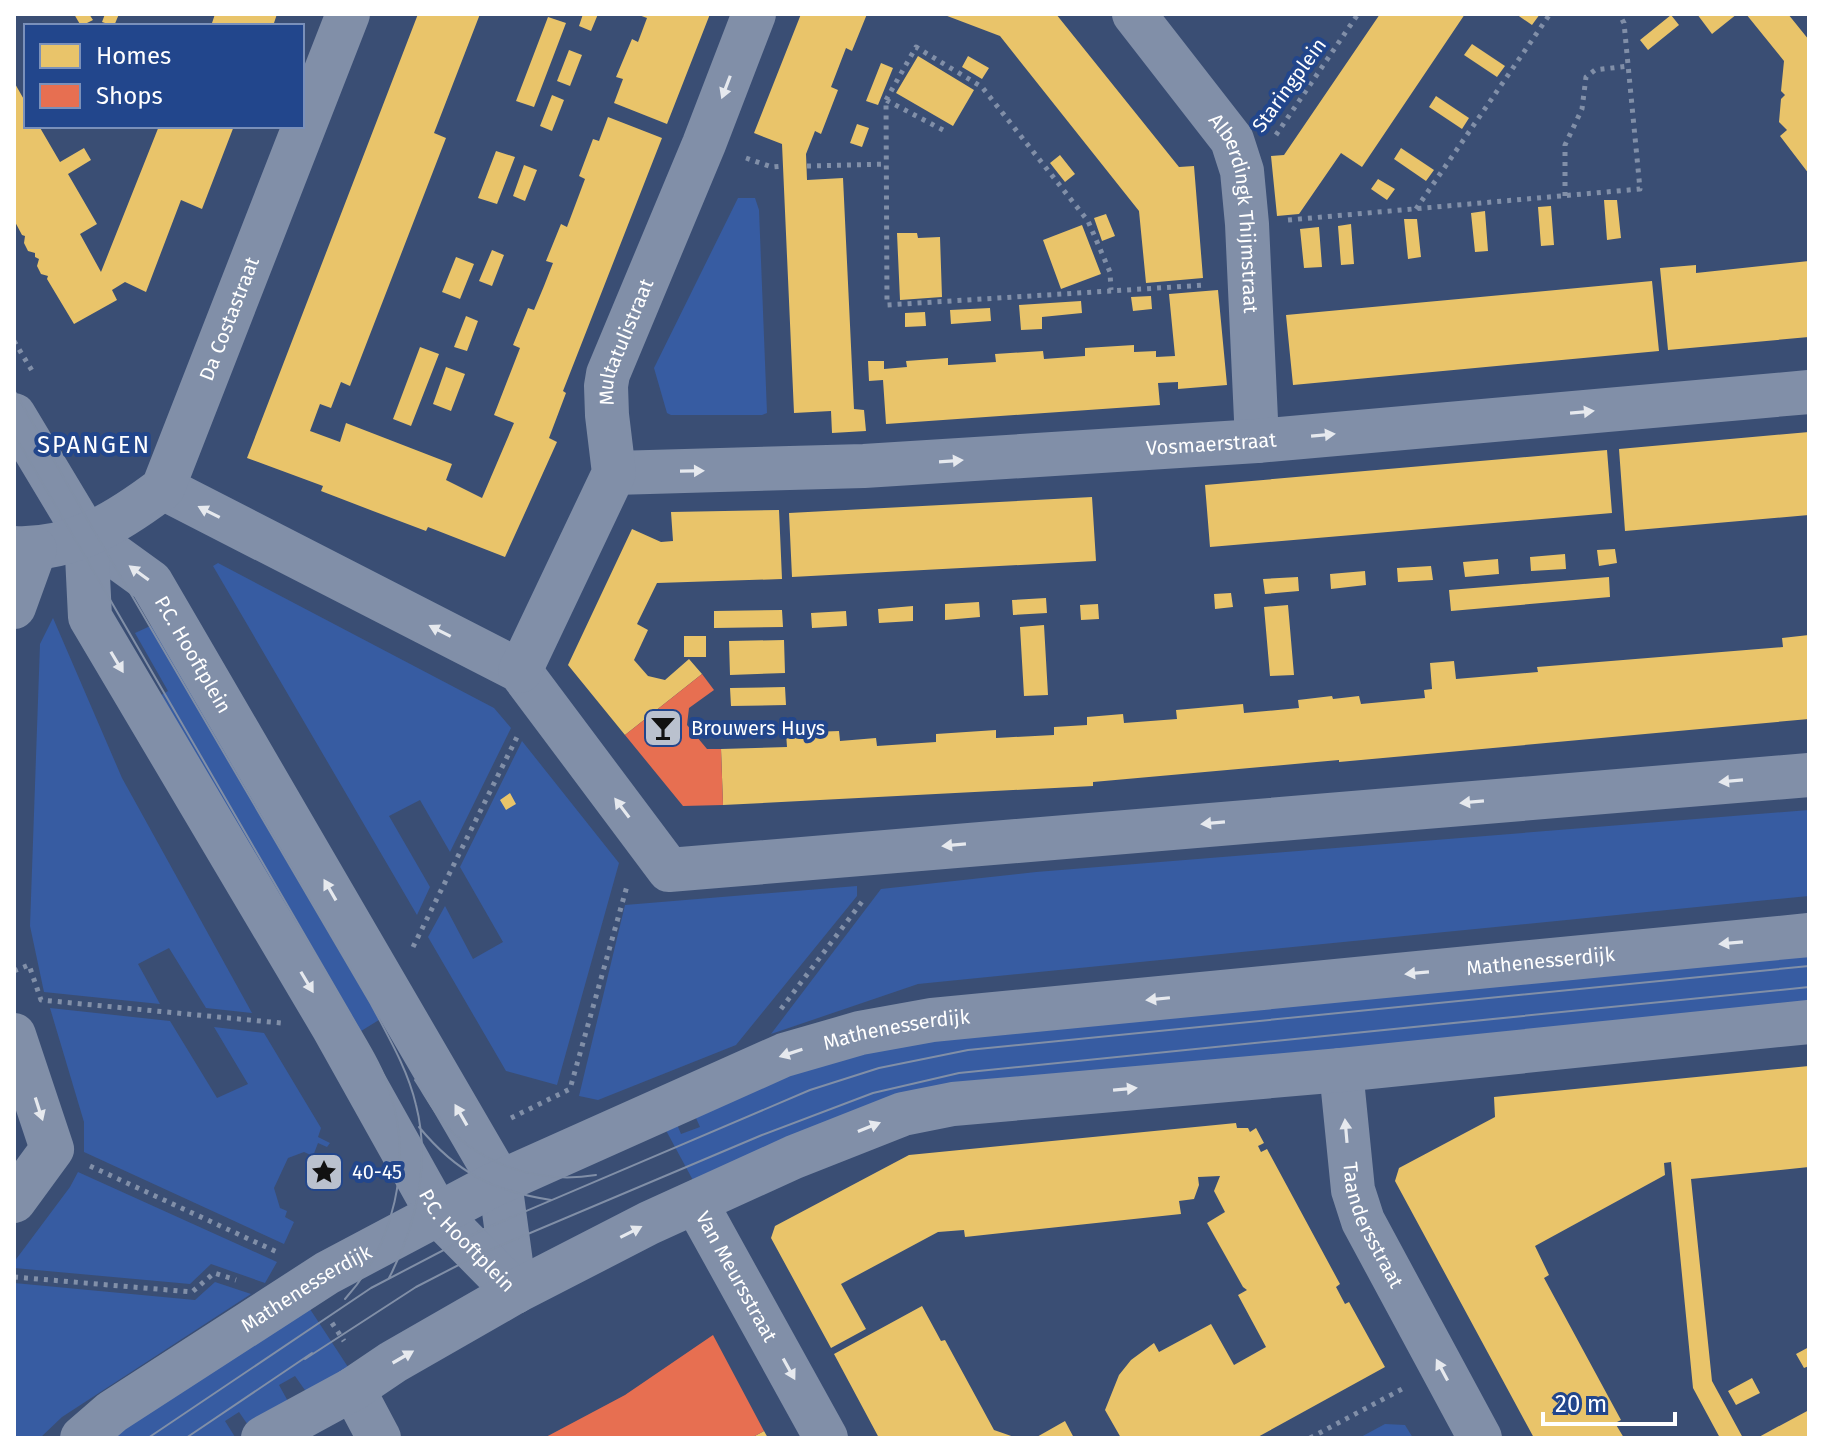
<svg xmlns="http://www.w3.org/2000/svg" width="1823" height="1452" viewBox="0 0 1823 1452" font-family="'Fira Sans',sans-serif">
	<rect width="100%" height="100%" fill="#3a4e74"/>
	<!-- green -->
	<path fill="#375ca2" d="M738,198H755L759,210L767,413L762,415H671L667,413L654,368Z
		M218,563L494,708L511,728L450,852L420,800L389,816L430,887L417,915L213,566Z
		M53,618L122,778L252,1013L206,1008L169,948L138,964L160,1004L44,992L30,926L40,644Z
		M159,622L387,1015L353,1036L158,697L168,691L135,633Z
		M522,741L619,863L557,1085L506,1071L428,937L445,906L473,959L503,942L460,867Z
		M1809,810V896L918,984L771,1034L881,889L1036,872Z
		M857,886V896L736,1045L598,1100L579,1096L625,905Z
		M1809,947V1006L936,1092L695,1184L662,1123L674,1117L681,1134L700,1127L692,1109L852,1049Z
		M50,1008L170,1021L217,1098L248,1084L214,1027L264,1033L321,1128L318,1137L330,1143L327,1147L318,1143L313,1156L304,1152L288,1158L274,1188L280,1208L287,1211L285,1217L294,1222L284,1244L84,1152V1122Z
		M78,1172L277,1262L265,1283L211,1264L190,1284L14,1268V1262L70,1187Z
		M215,1282L251,1294L62,1417L40,1438H14V1283L195,1300Z
		M306,1303L348,1367L307,1393L295,1376L279,1385L290,1405L250,1428L239,1412L225,1421L235,1437L233,1438H104Z
		M1385,1424L1405,1425L1413,1438H1359Z"/>
	<!-- homes -->
	<path fill="#e9c46a" d="M74,14H89L93,20L81,26Z
		M105,14H119L114,26L102,22Z
		M215,14H277L273,26H211Z
		M418,14H480L434,133L446,138L350,386L341,382L331,408L320,404L310,431L340,442L346,423L452,464L446,480L482,498L514,423L494,415L520,348L513,345L528,308L534,310L544,286L553,263L546,261L561,224L567,227L585,179L579,176L593,139L599,141L608,117L662,138L563,391L566,393L549,438L557,442L505,557L428,527L426,531L373,511L321,491L323,486L247,458Z
		M583,14H598L591,31L579,26Z
		M636,14H710L667,124L614,103L623,79L616,77L632,39L638,42L647,18Z
		M801,14H867L852,51L846,48L831,87L838,90L821,134L815,131L806,154L807,180L843,178L854,409L864,410L866,431L832,433L831,411L794,413L782,144L754,133Z
		M942,14H1056L1179,167L1194,166L1203,278L1146,283L1139,211L1000,36Z
		M1380,14H1465L1362,167L1341,153L1299,214L1277,216L1271,156L1284,155Z
		M1516,14H1540L1532,25Z
		M1697,14H1737L1712,34Z
		M1746,14H1788L1809,40V174L1780,136L1787,130L1779,122L1781,99L1785,95L1781,91L1784,61Z
		M1671,15L1679,25L1648,50L1640,40Z
		M548,17L566,23L534,107L516,101Z
		M1472,44L1505,66L1497,77L1464,55Z
		M569,50L582,55L570,86L557,81Z
		M918,56L974,90L953,126L896,93Z
		M968,56L989,68L982,79L962,67Z
		M881,63L893,68L878,105L866,101Z
		M14,82L26,103V126H39L60,162L84,148L91,160L68,174L97,224L80,234L101,272L159,126H234L202,209L181,200L146,292L125,282L112,290L117,300L74,324L47,279L48,276L41,274L37,266L39,259L35,257V253L28,251L24,243L25,236L22,235L14,220Z
		M552,95L564,100L552,131L540,126Z
		M1436,96L1469,118L1462,129L1429,107Z
		M857,124L869,128L862,147L850,143Z
		M1401,148L1434,170L1426,181L1394,159Z
		M496,151L515,157L497,204L478,198Z
		M1060,155L1075,174L1065,182L1050,163Z
		M524,165L537,170L525,201L513,196Z
		M1378,179L1395,189L1387,200L1371,189Z
		M1604,200H1617L1621,238L1607,240Z
		M1551,206L1554,245L1541,246L1538,207Z
		M1485,211L1488,251L1475,252L1471,213Z
		M1106,214L1115,236L1102,241L1094,218Z
		M1404,219H1417L1421,257L1408,259Z
		M1351,224L1354,264L1341,265L1338,226Z
		M1082,225L1101,274L1061,289L1043,240Z
		M1319,227L1322,267L1304,268L1300,229Z
		M897,233H917L918,238L940,237L942,297L900,300Z
		M492,250L504,255L492,286L479,281Z
		M456,257L474,264L460,299L442,292Z
		M1809,261V337L1668,350L1660,268L1696,265V273Z
		M1652,281L1659,351L1293,385L1286,315Z
		M1218,290L1227,385L1178,389V382L1158,383L1160,405L886,424L883,380L869,381L868,361H884V369L907,367L906,361L948,358V365L996,362L995,354L1043,351L1044,359L1085,356V348L1134,345V352L1156,351V357L1175,356L1169,294Z
		M1151,296L1152,309L1133,311L1131,297Z
		M1081,301L1082,313L1042,317V329L1021,330L1019,305Z
		M990,308L991,321L951,324L950,310Z
		M925,312L926,326L905,327V313Z
		M466,316L478,321L467,351L454,347Z
		M420,347L439,354L411,426L393,419Z
		M446,367L465,374L451,411L433,404Z
		M1809,432V515L1625,531L1619,449Z
		M1607,450L1612,513L1210,547L1205,485Z
		M1092,497L1096,561L792,577L789,513Z
		M779,510L782,579L657,583L637,624L648,630L634,660L648,676L665,680L689,659L702,674L625,735L568,665L632,529L661,542L673,541L671,512Z
		M1615,549L1617,563L1599,566L1597,550Z
		M1565,554L1566,569L1531,571L1530,557Z
		M1498,559L1499,574L1465,577L1463,562Z
		M1431,566L1433,580L1398,582L1397,568Z
		M1365,571L1366,585L1331,589L1330,574Z
		M1298,577L1299,591L1265,594L1263,579Z
		M1609,577L1610,597L1451,611L1449,590Z
		M1231,593L1233,607L1215,609L1214,594Z
		M1046,598L1047,613L1013,615L1012,600Z
		M979,602L980,617L945,620V604Z
		M1098,604L1099,619L1081,620L1080,605Z
		M1288,605L1294,675L1270,676L1264,607Z
		M913,606V621L879,623L878,609Z
		M782,610L783,627L714,628V611Z
		M846,611L847,626L812,628L811,613Z
		M1044,625L1048,695L1024,696L1020,627Z
		M1809,635V719L1339,762V760L1093,782V786L723,805L721,749L787,747L786,733L839,731L840,741L876,738L877,746L936,742V734L996,730V738L1054,735V727L1087,725V717L1123,714L1124,723L1177,719L1176,710L1243,704L1244,713L1299,708L1298,700L1332,696L1333,699L1359,696L1361,704L1425,698L1424,690L1432,689L1430,663L1454,661L1456,679L1538,672L1537,667L1783,647L1782,638Z
		M684,636H706V657H684Z
		M784,640L785,673L730,675L729,641Z
		M785,687L786,705L731,706L730,688Z
		M510,793L516,804L506,810L500,800Z
		M1809,1066V1167L1691,1179L1712,1381L1743,1438H1720L1693,1388L1671,1162L1664,1163L1665,1175L1535,1246L1549,1275L1544,1278L1621,1420L1615,1423L1624,1438H1534L1395,1181L1399,1168L1495,1117L1494,1097Z
		M1236,1123L1237,1128H1248L1250,1132L1256,1128L1264,1143L1258,1146L1261,1152L1267,1149L1340,1284L1336,1287L1345,1304L1349,1302L1385,1367L1256,1438H1121L1105,1410L1119,1375L1131,1360L1154,1343L1159,1352L1211,1324L1234,1365L1266,1347L1238,1295L1247,1290L1243,1287L1207,1223L1225,1212L1214,1191L1220,1176L1198,1177L1199,1185L1194,1199L1179,1201L1181,1214L965,1237L964,1230L938,1232L841,1284L866,1329L831,1348L771,1238L775,1226L909,1155Z
		M922,1306L941,1341L945,1340L994,1430L1017,1438H879L834,1354Z
		M1809,1347V1366L1804,1368L1796,1354Z
		M1752,1378L1760,1393L1736,1405L1728,1391Z
		M1809,1410V1438H1757Z
		M1065,1421L1074,1438H1035Z
		M764,1431L768,1438H751Z"/>
	<!-- shops -->
	<path fill="#e76f51" d="M702,674L714,690L689,708L687,725L707,749H721L723,805L683,806L625,735Z
		M713,1335L764,1431L751,1438H544L625,1395Z"/>
	<g fill="none" stroke-linecap="round" stroke-linejoin="round">
		<!-- path -->
		<path stroke="#818fa8" stroke-width="5" stroke-dasharray="4 6" stroke-linecap="butt" d="M886,100L916,47L982,87L1088,221L1110,272L1111,290
			M943,130L886,100L887,305L1205,285
			M1276,135L1358,14
			M746,158L772,167L783,166
			M807,166L887,164
			M1565,196V145L1582,109L1586,77L1595,70L1628,66
			M1416,209L1550,14
			M1288,220L1640,189L1624,23L1619,14
			M14,341L34,374
			M413,947L517,737
			M14,971L29,965L41,1000L281,1023
			M781,1009L864,899
			M511,1118L570,1089L627,886
			M90,1166L277,1252
			M14,1277L192,1292L214,1273L236,1280
			M332,1323L344,1341
			M1310,1438L1404,1388"/>
		<!-- minor -->
		<g stroke="#818fa8" stroke-width="44">
			<path id="s1" d="M1134,14L1232,140L1242,171L1247,224L1257,441"/>
			<path id="s2" d="M14,415L86,535L151,582L500,1182L515,1292"/>
			<path id="s3" d="M614,473L864,466L1257,441L1809,392"/>
			<path d="M163,488L520,671L669,870L1809,775"/>
			<path id="s4" d="M86,535L90,617L333,1027L437,1213L515,1292"/>
			<path id="s5" d="M14,548C72,551 118,522 163,488L348,14"/>
			<path d="M14,607L35,549"/>
			<path id="s6" d="M520,671L614,473L607,415L606,386L608,374L704,144L754,14"/>
			<path d="M14,1035L52,1149L14,1201"/>
			<path id="s7" d="M1341,1070L1353,1190L1363,1221L1480,1438"/>
			<path id="s8" d="M696,1203L826,1438"/>
			<path d="M353,1389L379,1438"/>
			<path id="s9" d="M82,1438L112,1412L327,1273L493,1185L784,1055L860,1033L932,1020L1809,935"/>
			<path d="M263,1438L353,1389L393,1362L515,1292L649,1223L794,1157L903,1114L953,1104L1341,1070L1809,1022"/>
		</g>
		<!-- tram -->
		<path stroke="#818fa7" stroke-width="2" d="M14,390L94,531L371,1004C388,1036 408,1070 416,1105C431,1163 416,1226 389,1278
			M14,434L351,1015C365,1040 382,1065 390,1092C413,1163 394,1245 345,1299
			M415,1080C425,1095 434,1113 447,1127C486,1167 541,1184 596,1175
			M419,1127C457,1173 493,1191 551,1200
			M305,1359L416,1287L478,1255L762,1135L873,1093L959,1073L1809,987
			M148,1438L371,1288L484,1229L810,1090L879,1068L968,1050L1809,966
			M186,1438L312,1353"/>
	</g>
	<!-- one-way arrows -->
	<defs><path id="oneway-solid" d="M-6-.8H1V-3.2L6.5 0L1 3.2V.8H-6Z" transform="scale(2)"/></defs>
	<g fill="#e6e9ee">
		<use href="#oneway-solid" transform="translate(726 87) rotate(111)"/>
		<use href="#oneway-solid" transform="translate(1582 412) rotate(-5)"/>
		<use href="#oneway-solid" transform="translate(1323 435) rotate(-5)"/>
		<use href="#oneway-solid" transform="translate(951 461) rotate(-4)"/>
		<use href="#oneway-solid" transform="translate(692 471) rotate(-1)"/>
		<use href="#oneway-solid" transform="translate(209 512) rotate(-153)"/>
		<use href="#oneway-solid" transform="translate(139 573) rotate(-144)"/>
		<use href="#oneway-solid" transform="translate(440 631) rotate(-153)"/>
		<use href="#oneway-solid" transform="translate(117 662) rotate(59)"/>
		<use href="#oneway-solid" transform="translate(1731 781) rotate(175)"/>
		<use href="#oneway-solid" transform="translate(1472 802) rotate(175)"/>
		<use href="#oneway-solid" transform="translate(622 808) rotate(-127)"/>
		<use href="#oneway-solid" transform="translate(1213 823) rotate(175)"/>
		<use href="#oneway-solid" transform="translate(954 845) rotate(175)"/>
		<use href="#oneway-solid" transform="translate(330 890) rotate(-120)"/>
		<use href="#oneway-solid" transform="translate(1731 943) rotate(175)"/>
		<use href="#oneway-solid" transform="translate(1417 973) rotate(175)"/>
		<use href="#oneway-solid" transform="translate(307 982) rotate(59)"/>
		<use href="#oneway-solid" transform="translate(1158 999) rotate(174)"/>
		<use href="#oneway-solid" transform="translate(791 1053) rotate(162)"/>
		<use href="#oneway-solid" transform="translate(1125 1089) rotate(-5)"/>
		<use href="#oneway-solid" transform="translate(39 1109) rotate(72)"/>
		<use href="#oneway-solid" transform="translate(461 1115) rotate(-120)"/>
		<use href="#oneway-solid" transform="translate(869 1127) rotate(-22)"/>
		<use href="#oneway-solid" transform="translate(1346 1131) rotate(-95)"/>
		<use href="#oneway-solid" transform="translate(631 1232) rotate(-27)"/>
		<use href="#oneway-solid" transform="translate(403 1357) rotate(-30)"/>
		<use href="#oneway-solid" transform="translate(789 1369) rotate(61)"/>
		<use href="#oneway-solid" transform="translate(1442 1370) rotate(-118)"/>
	</g>
	<!-- icons -->
	<defs>
		<symbol id="bar-square" viewBox="-11 -11 22 22"><rect x="-9" y="-9" width="18" height="18" rx="4" fill="#bac1ce" stroke="#22468c"/><path d="M-6-5H6L.8 .8V4.5H3.5V6h-7V4.5H-.8V.8Z" fill="#111"/></symbol>
		<symbol id="sight-square" viewBox="-11 -11 22 22"><rect x="-9" y="-9" width="18" height="18" rx="4" fill="#bac1ce" stroke="#22468c"/><path d="M0-6L1.8-2.2L6-1.7L2.9 1.2L3.7 5.4L0 3.3L-3.7 5.4L-2.9 1.2L-6-1.7L-1.8-2.2Z" fill="#111"/></symbol>
	</defs>
	<g fill-rule="evenodd">
		<use href="#bar-square" x="641" y="706" width="44" height="44"/>
		<use href="#sight-square" x="302" y="1150" width="44" height="44"/>
	</g>
	<g text-anchor="middle" stroke-width="8" stroke-linejoin="round" paint-order="stroke">
		<!-- street labels -->
		<g font-size="20" fill="#fff" stroke="#22468c">
			<text transform="translate(1289 85) rotate(-54)" y="7">Staringplein</text>
			<text dy="7" stroke="none"><textPath href="#s1" startOffset="232">Alberdingk Thijmstraat</textPath></text>
			<text dy="7" stroke="none"><textPath href="#s5" startOffset="346">Da Costastraat</textPath></text>
			<text dy="7" stroke="none"><textPath href="#s6" startOffset="354">Multatulistraat</textPath></text>
			<text dy="7" stroke="none"><textPath href="#s3" startOffset="598">Vosmaerstraat</textPath></text>
			<text dy="7" stroke="none"><textPath href="#s2" startOffset="304">P.C. Hooftplein</textPath></text>
			<text dy="7" stroke="none"><textPath href="#s9" startOffset="1566">Mathenesserdijk</textPath></text>
			<text dy="7" stroke="none"><textPath href="#s9" startOffset="918">Mathenesserdijk</textPath></text>
			<text dy="7" stroke="none"><textPath href="#s7" startOffset="160">Taandersstraat</textPath></text>
			<text dy="7" stroke="none"><textPath href="#s4" startOffset="812">P.C. Hooftplein</textPath></text>
			<text dy="7" stroke="none"><textPath href="#s8" startOffset="84">Van Meursstraat</textPath></text>
			<text dy="7" stroke="none"><textPath href="#s9" startOffset="270">Mathenesserdijk</textPath></text>
		</g>
		<!-- poi labels -->
		<g font-size="20" fill="#fff" stroke="#22468c" text-anchor="start">
			<text x="691" y="735">Brouwers Huys</text>
			<text x="352" y="1179">40-45</text>
		</g>
		<!-- quarter labels -->
		<g font-size="24" letter-spacing="2" fill="#fff" stroke="#22468c">
			<text x="94" y="453">SPANGEN</text>
		</g>
	</g>
	<!-- border -->
	<rect width="1823" height="1452" fill="none" stroke="#ffffff" stroke-width="32"/>
	<!-- legend -->
	<rect x="24" y="24" width="280" height="104" fill="#22468c" stroke="#7a90ba" stroke-width="2"/>
	<rect x="40" y="44" width="40" height="24" fill="#e9c46a" stroke="#7a90ba" stroke-width="2"/>
	<text x="96" y="64" font-size="24" fill="#ffffff">Homes</text>
	<rect x="40" y="84" width="40" height="24" fill="#e76f51" stroke="#7a90ba" stroke-width="2"/>
	<text x="96" y="104" font-size="24" fill="#ffffff">Shops</text>
	<!-- scale -->
	<path d="M1543 1412v12h132v-12" fill="none" stroke="#ffffff" stroke-width="4"/>
	<text x="1555" y="1412" font-size="24" fill="#ffffff" stroke="#22468c" stroke-width="6" paint-order="stroke">20 m</text>
</svg>
